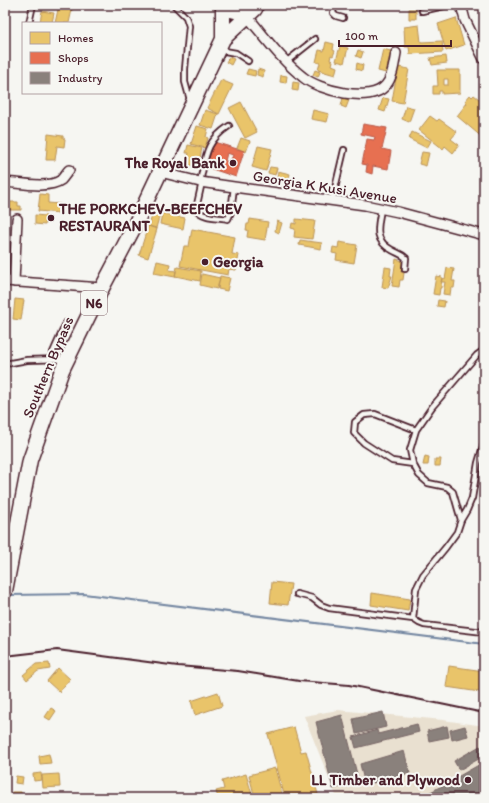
<svg xmlns="http://www.w3.org/2000/svg" width="489" height="803" viewBox="0 0 489 803" font-family="Itim,sans-serif">
	<rect width="100%" height="100%" fill="#f6f6f2"/>
	<filter id="ink" filterUnits="userSpaceOnUse"><feTurbulence type="fractalNoise" baseFrequency=".025" numOctaves="2"/><feDisplacementMap in="SourceGraphic" scale="8" xChannelSelector="R" yChannelSelector="G"/><feConvolveMatrix kernelMatrix="1 2 1 2 8 2 1 2 1" color-interpolation-filters="sRGB"/></filter>
	<g filter="url(#ink)">
		<!-- built -->
		<path fill="#e9e0d0" d="M338,710L443,720L484,726V798H337L304,716Z"/>
		<!-- homes -->
		<path fill="#e9c46a" stroke="#b99257" fill-rule="evenodd" d="M59,5H73L69,23H55Z
			M409,9H416V19H409Z
			M42,11L54,13L52,23L40,22Z
			M456,18L464,45L446,51L438,24Z
			M419,25L421,42L442,41L443,52L410,54L409,47H405L404,27Z
			M326,42L334,44L333,50L335,51L333,56L331,55L330,60L333,61L332,65L337,67L335,75L318,70L320,63L316,62L319,50L324,51Z
			M340,46L348,48L344,63L336,61Z
			M383,49L394,52L393,58H389L386,73L378,71Z
			M358,50L363,52L361,58L356,56Z
			M446,56L447,63L432,65L430,58Z
			M229,57L234,59L231,65L226,62Z
			M357,63L363,65L362,71L356,69Z
			M398,67L409,69L403,103L392,101Z
			M248,69L256,71L255,76L246,74Z
			M258,69L264,71L263,77L257,75Z
			M315,70L320,72L318,77L313,75Z
			M437,70H460V93L442,94V91H439V94H433V86H438ZM444,79H448V85H444Z
			M281,75L287,76L286,83L280,82Z
			M221,80L233,85L219,114L207,108Z
			M293,82L299,83L298,91L292,90Z
			M470,95L472,97L474,95L484,103V109L481,113L484,114V139L457,116L467,103L465,101Z
			M343,98L349,100L346,108L341,106Z
			M383,98L389,99L385,112L379,110Z
			M241,102L257,132L245,138L229,108Z
			M406,106L414,108L409,122L402,119Z
			M205,110L218,114L213,129L200,125Z
			M313,110L329,114L327,122L311,119Z
			M430,116L437,121L439,119L457,132L451,139L459,145L453,153L445,146L443,149L419,130Z
			M197,126L208,129L206,137L208,138L205,148L191,144Z
			M412,132L431,141L427,148L409,139Z
			M48,134L63,136V138L65,139L64,147L57,146L55,160H46Z
			M241,138L250,141L246,152L237,148Z
			M188,145L202,148L198,167L186,164L189,153H186Z
			M258,146L272,149L266,171L252,167Z
			M422,152L429,153L426,166L419,164Z
			M270,167L277,168L275,175L268,173Z
			M278,171L290,174L288,181L277,179Z
			M40,194L48,195V203L60,204L59,213L38,211Z
			M5,202H18V206H21V210H5Z
			M153,212L160,214L156,228L149,226Z
			M162,213L185,218L183,229L160,224Z
			M35,215L46,216L45,225L35,224Z
			M250,219L268,222L265,240L247,237L248,230H246L247,224H249Z
			M296,219L315,221L312,239L294,237L295,229L291,228L292,223L296,224Z
			M277,221L282,223L279,233L275,231Z
			M148,226L157,229L148,258L139,255Z
			M192,229L235,237L232,254L239,255L236,270L229,269L228,275L180,266L184,246H189Z
			M300,240L322,243L321,249L299,245Z
			M339,242L357,245L354,263L336,260L337,254L332,253L333,247L338,248Z
			M396,259L403,261L401,272L404,273L403,280H400L399,287L392,286Z
			M157,261L170,264L169,270L176,271L175,277L154,273Z
			M177,267L201,271L200,281L175,276Z
			M385,267L391,268L390,276H392L388,288L382,287Z
			M447,268L454,269L452,281H455L454,288H451L450,295L443,294L445,282H441L442,278L445,279Z
			M202,274L220,278L217,289L200,285Z
			M220,276L230,278L227,291L218,289Z
			M436,276L442,277L441,288H440L439,295L433,294Z
			M15,299L24,300L21,320L13,319Z
			M438,300L445,301L444,307L437,306Z
			M425,456L429,457L428,465H423Z
			M435,459H441L440,466H435Z
			M272,582L291,584L288,605L270,603Z
			M372,593L410,599L408,611L371,605Z
			M49,663L50,669L38,671L27,680L23,675L36,664Z
			M449,666L484,671V687H481L480,692L446,687Z
			M58,668L70,679L59,692L47,681Z
			M218,692L222,706L195,715L191,701Z
			M51,708L56,711L50,720L45,717Z
			M294,727L301,752L306,751L319,798H285L268,734Z
			M49,754L51,763L40,764L39,756Z
			M275,768L283,798H255L249,775Z
			M41,773L42,780L34,781L33,774Z
			M59,774L60,787L43,788L42,775Z
			M246,774L253,798H218L216,791L224,789L222,781Z
			M16,776L23,777L22,784L15,783Z
			M12,792H21L22,797H12Z"/>
		<!-- shops -->
		<path fill="#e76f51" stroke="#b85746" fill-rule="evenodd" d="M363,124L387,128L382,149L391,151L388,169L373,166L372,174L366,172L367,165L362,164L367,139L374,140L375,137L361,134Z
			M214,142L244,151L236,177L206,167ZM227,153L233,155L230,162L225,161Z"/>
		<!-- industry -->
		<path fill="#8a817c" stroke="#776464" d="M383,712L386,727L356,734L353,719Z
			M342,715L359,782L333,789L316,722Z
			M417,724L419,732L356,748L353,737L377,730L378,734Z
			M447,726L449,737L429,741L427,731Z
			M465,726L468,736L452,740L450,730Z
			M480,746L484,753V756L459,770L454,761Z
			M404,751L410,773L365,785L360,764Z
			M484,762V798H420Z
			M354,794L355,798H343L342,797Z"/>
		<g fill="none" stroke-linecap="round" stroke-linejoin="round">
			<!-- stream -->
			<path stroke="#7386a1" stroke-width="2" d="M8,595L84,594L484,644"/>
			<defs>
				<path id="service" d="M174,5L186,17L189,26L185,69V82L190,100
					M334,5L333,13L336,16L343,18
					M422,11L448,5
					M29,23L33,5
					M219,50L236,53L248,61
					M286,62L315,39
					M200,182C206,156 205,142 229,126
					M202,182L196,209C202,218 218,217 228,219L231,212L234,187
					M332,201L344,150
					M381,209C378,227 373,240 392,250C397,253 402,254 406,258L405,269
					M50,359L66,323
					M5,364L27,360L65,359
					M413,464L392,461L364,443L354,433L355,422L364,415L375,414L416,430
					M461,520L453,492L447,487L428,483L419,475L413,464L410,450L416,430L432,407L477,355L484,350
					M297,594L312,598L321,605L329,608L413,619L419,623L424,625L484,632
					M413,619L416,589L423,575L446,547L457,532L461,520L467,510L472,498L478,463L484,443"/>
				<path id="minor" d="M461,5L465,20L484,59
					M247,16C265,37 281,60 303,77C318,90 371,104 386,85C393,77 394,63 396,53
					M160,172L200,182L234,187L365,205L398,212L484,235
					M5,182C19,183 49,189 61,180C64,177 66,173 69,170
					M5,281L102,288
					M14,282L17,219"/>
				<path id="trunk" d="M223,5C232,12 242,14 254,9
					M223,39V6
					M5,591L30,460L62,370L102,288L133,229L223,39L255,9"/>
			</defs>
			<!-- service casing -->
			<use href="#service" stroke="#4a1f2b" stroke-width="8"/>
			<!-- minor casing -->
			<use href="#minor" stroke="#4a1f2b" stroke-width="12"/>
			<!-- trunk casing -->
			<use href="#trunk" stroke="#4a1f2b" stroke-width="17"/>
			<!-- service -->
			<use href="#service" stroke="#f6f6f2" stroke-width="4.5"/>
			<!-- minor -->
			<use href="#minor" stroke="#f6f6f2" stroke-width="9"/>
			<!-- trunk -->
			<use href="#trunk" stroke="#f6f6f2" stroke-width="14"/>
			<!-- rail -->
			<path stroke="#4a1f2b" stroke-width="2" d="M5,656L57,650L178,666L238,671L299,681L349,685L484,713"/>
		</g>
	</g>
	<!-- markers -->
	<g fill="#4a1f2b" stroke="#f6f6f2" stroke-width="1.5">
		<circle cx="233" cy="163" r="4"/>
		<circle cx="51" cy="218" r="4"/>
		<circle cx="205" cy="262" r="4"/>
		<circle cx="468" cy="780" r="4"/>
	</g>
	<g text-anchor="middle" stroke-width="4" stroke-linejoin="round" paint-order="stroke">
		<!-- shield labels -->
		<rect fill="#f6f6f2" stroke="#7e6067" stroke-width="1" x="81" y="291" width="26" height="24" rx="3"/>
		<g font-size="14" font-weight="bold" fill="#4a1f2b">
			<text x="94" y="308">N6</text>
		</g>
		<!-- poi labels -->
		<g font-size="15" font-weight="bold" fill="#4a1f2b" stroke="#f6f6f2" text-anchor="end">
			<text x="225" y="168">The Royal Bank</text>
			<text x="59" y="214" text-anchor="start">THE PORKCHEV-BEEFCHEV<tspan x="59" dy="17">RESTAURANT</tspan></text>
			<text x="213" y="267" text-anchor="start">Georgia</text>
			<text x="460" y="785">LL Timber and Plywood</text>
		</g>
		<!-- street labels -->
		<g font-size="15" fill="#4a1f2b" stroke="#f6f6f2">
			<text transform="translate(325 187) rotate(9)" y="5">Georgia K Kusi Avenue</text>
			<text transform="translate(48 367) rotate(-67)" y="5">Southern Bypass</text>
		</g>
	</g>
	<!-- margin -->
	<rect width="489" height="803" fill="none" stroke="#f6f6f2" stroke-width="20"/>
	<rect x="10" y="10" width="469" height="783" fill="none" stroke="#4a1f2b" stroke-width="1.5" filter="url(#ink)"/>
	<!-- legend -->
	<rect x="22" y="22" width="140" height="72" fill="#f6f6f2" stroke="#b1a0a2"/>
	<rect x="30" y="32" width="20" height="12" fill="#e9c46a" stroke="#b1a0a2"/>
	<text x="58" y="42" font-size="12" fill="#4a1f2b">Homes</text>
	<rect x="30" y="52" width="20" height="12" fill="#e76f51" stroke="#b1a0a2"/>
	<text x="58" y="62" font-size="12" fill="#4a1f2b">Shops</text>
	<rect x="30" y="72" width="20" height="12" fill="#8a817c" stroke="#b1a0a2"/>
	<text x="58" y="82" font-size="12" fill="#4a1f2b">Industry</text>
	<!-- scale -->
	<path d="M339 40v6h112v-6" fill="none" stroke="#4a1f2b" stroke-width="2"/>
	<text x="345" y="40" font-size="12" fill="#4a1f2b" stroke="#f6f6f2" stroke-width="3" paint-order="stroke">100 m</text>
</svg>
